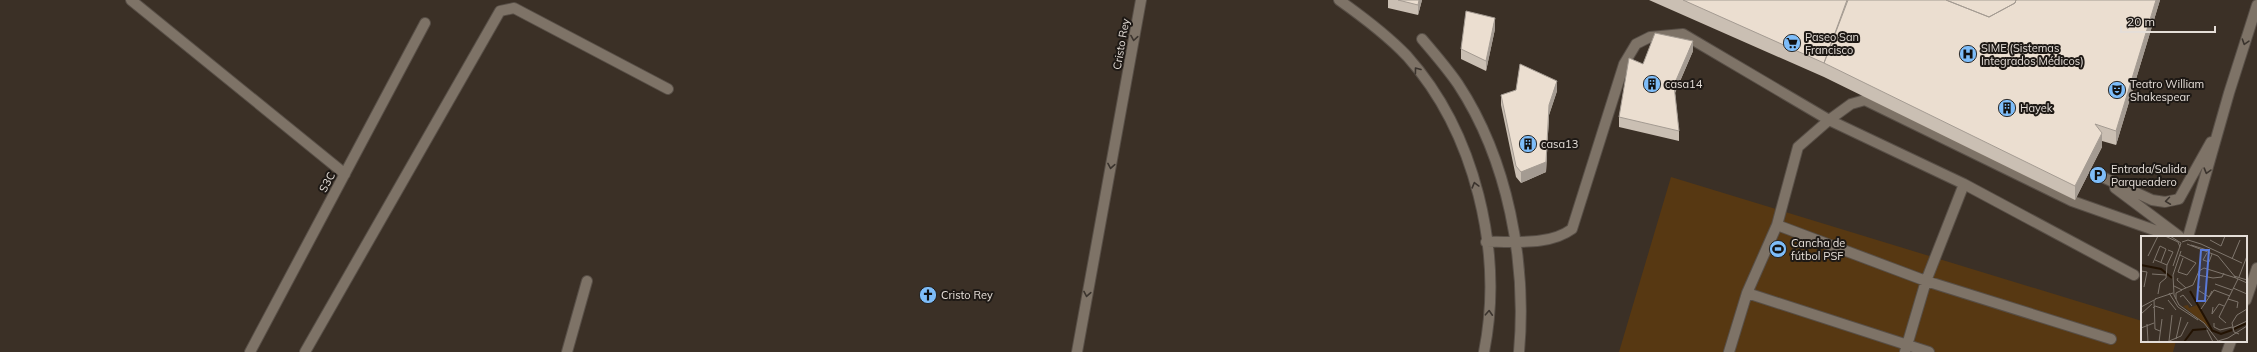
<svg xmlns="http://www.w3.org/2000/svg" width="2257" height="352" viewBox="0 0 2257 352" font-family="Mulish,sans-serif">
	<rect width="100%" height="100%" fill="#3b3026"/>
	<!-- green -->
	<path fill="#573812" d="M1671,177L2142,321V341H2176L2173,352H1619Z"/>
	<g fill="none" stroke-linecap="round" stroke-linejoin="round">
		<defs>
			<path id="minor" d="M131,0L345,174
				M1339,0C1363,17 1387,35 1407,56C1475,132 1504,252 1484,352
				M1422,39C1434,53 1447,68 1458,84C1508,160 1527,262 1519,352
				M2098,175L2152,200L2165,202L2179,199L2211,142
				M2115,188L2179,236
				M1777,225L1926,281L2111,339
				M2188,237L2229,93L2257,5
				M1486,242C1514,241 1549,246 1572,229L1624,64L1636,44L1650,37L1683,34L1829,120L1851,104L1865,100L2072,201L2174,237
				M1747,293L1929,352
				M2246,300L2257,268
				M250,352L425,23
				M305,352L500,11L514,8L668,89
				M567,352L587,281
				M1077,352L1141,0
				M1729,352L1747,293L1777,225L1798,147L1829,120L1964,184L2134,275
				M1905,352L1926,281L1964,184
				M2227,352L2231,341"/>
		</defs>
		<!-- minor casing -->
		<use href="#minor" stroke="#584f47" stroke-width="12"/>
		<!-- minor -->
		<use href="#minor" stroke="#7e7367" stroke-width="10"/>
	</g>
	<!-- wall -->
	<path fill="#cabfb3" d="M1388,0H1422L1418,15L1388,8Z
		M1649,0H2160L2116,145L2102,141V147L2075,200L1824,77Z
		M1495,29L1486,71L1461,59V49Z
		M1693,51L1675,93L1679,131V141L1619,127V117L1643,64Z
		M1557,91L1549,115L1546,172L1521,183L1516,177L1501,105V95Z"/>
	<!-- shaded-wall -->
	<path fill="#a49b92" d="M1419,0H1422L1418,15V5Z
		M2156,0H2160L2116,145V131Z
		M1495,18V29L1486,71V61Z
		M1693,41V51L1674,95V85Z
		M1557,81V91L1549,115L1546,172L1521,183V172L1549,105Z
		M2102,133V147L2075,200V186Z"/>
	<!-- building -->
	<path fill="#ebded0" stroke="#a49b92" d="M1398,0H1419L1418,5Z
		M1683,0H1847L1824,63Z
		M1848,0H1946L1989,17L2015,3L2016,0H2156L2116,131L2095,124L2102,133L2075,186L1824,63Z
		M1946,0H2016L2015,3L1989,17Z
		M1466,11L1495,18L1486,61L1461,49Z
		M1655,33L1693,41L1674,85L1679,131L1619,117L1629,58L1643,64Z
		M1520,64L1557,81L1549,105L1546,162L1521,172L1516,166L1501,95L1516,90Z"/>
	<!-- one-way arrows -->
	<defs><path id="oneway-chevron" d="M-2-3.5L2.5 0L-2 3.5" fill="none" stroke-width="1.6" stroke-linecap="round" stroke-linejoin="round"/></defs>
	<g stroke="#3b342e">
		<use href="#oneway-chevron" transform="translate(1134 38) rotate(99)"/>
		<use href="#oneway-chevron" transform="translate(2245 42) rotate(108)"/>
		<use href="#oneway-chevron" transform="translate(1417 70) rotate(-127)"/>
		<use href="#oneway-chevron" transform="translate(1111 166) rotate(100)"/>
		<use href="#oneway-chevron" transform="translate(2207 171) rotate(106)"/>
		<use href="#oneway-chevron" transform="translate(1475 185) rotate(-105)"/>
		<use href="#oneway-chevron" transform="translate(2168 201) rotate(172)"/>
		<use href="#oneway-chevron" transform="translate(1087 294) rotate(100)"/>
		<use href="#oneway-chevron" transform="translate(1489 313) rotate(-87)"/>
	</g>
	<!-- icons -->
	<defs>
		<symbol id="supermarket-disc" viewBox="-11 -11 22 22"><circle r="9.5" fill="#7ebdf9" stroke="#1e1915"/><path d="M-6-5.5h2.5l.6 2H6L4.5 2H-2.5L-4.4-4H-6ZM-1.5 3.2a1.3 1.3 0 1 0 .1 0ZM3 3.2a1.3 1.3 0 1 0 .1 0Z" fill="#111"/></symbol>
		<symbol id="hospital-disc" viewBox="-11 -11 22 22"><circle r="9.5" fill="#7ebdf9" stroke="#1e1915"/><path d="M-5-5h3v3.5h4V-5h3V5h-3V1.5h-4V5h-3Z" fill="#111"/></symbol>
		<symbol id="building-disc" viewBox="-11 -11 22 22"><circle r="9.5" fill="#7ebdf9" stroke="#1e1915"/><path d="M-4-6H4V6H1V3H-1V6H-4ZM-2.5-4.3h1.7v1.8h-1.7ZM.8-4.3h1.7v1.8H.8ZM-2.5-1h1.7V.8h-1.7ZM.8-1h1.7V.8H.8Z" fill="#111"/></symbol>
		<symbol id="theatre-disc" viewBox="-11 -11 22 22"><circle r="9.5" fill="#7ebdf9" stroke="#1e1915"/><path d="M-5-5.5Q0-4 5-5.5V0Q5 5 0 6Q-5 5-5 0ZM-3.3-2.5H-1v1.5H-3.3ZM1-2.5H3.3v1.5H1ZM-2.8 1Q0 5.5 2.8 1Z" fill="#111"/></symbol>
		<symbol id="parking-disc" viewBox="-11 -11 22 22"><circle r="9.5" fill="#7ebdf9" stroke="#1e1915"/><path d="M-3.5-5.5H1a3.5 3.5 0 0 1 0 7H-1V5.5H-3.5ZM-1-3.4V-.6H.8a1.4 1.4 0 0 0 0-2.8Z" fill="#111"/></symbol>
		<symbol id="stadium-disc" viewBox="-11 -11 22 22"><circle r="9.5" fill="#7ebdf9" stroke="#1e1915"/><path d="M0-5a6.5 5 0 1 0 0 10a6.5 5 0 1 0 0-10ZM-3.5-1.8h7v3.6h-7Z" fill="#111"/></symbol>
		<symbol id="church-disc" viewBox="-11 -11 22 22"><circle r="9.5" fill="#7ebdf9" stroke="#1e1915"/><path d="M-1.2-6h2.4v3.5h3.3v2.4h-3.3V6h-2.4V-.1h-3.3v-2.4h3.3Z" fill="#111"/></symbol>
	</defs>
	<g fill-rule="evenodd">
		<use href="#supermarket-disc" x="1782" y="33" width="20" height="20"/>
		<use href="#hospital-disc" x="1958" y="44" width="20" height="20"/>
		<use href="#building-disc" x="1642" y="74" width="20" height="20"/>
		<use href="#theatre-disc" x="2107" y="80" width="20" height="20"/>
		<use href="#building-disc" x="1997" y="98" width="20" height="20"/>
		<use href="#building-disc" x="1518" y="134" width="20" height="20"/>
		<use href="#parking-disc" x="2088" y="165" width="20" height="20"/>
		<use href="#stadium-disc" x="1768" y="239" width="20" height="20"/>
		<use href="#church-disc" x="918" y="285" width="20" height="20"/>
	</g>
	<g text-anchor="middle" stroke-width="4" stroke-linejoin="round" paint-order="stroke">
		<!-- poi labels -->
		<g font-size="11" fill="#e5ded8" stroke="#1e1915" text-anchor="start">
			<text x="1805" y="41">Paseo San<tspan x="1805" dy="13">Francisco</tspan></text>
			<text x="1981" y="52">SIME (Sistemas<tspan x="1981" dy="13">Integrados Médicos)</tspan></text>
			<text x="1665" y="88">casa14</text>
			<text x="2130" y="88">Teatro William<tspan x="2130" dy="13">Shakespear</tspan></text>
			<text x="2020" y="112">Hayek</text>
			<text x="1541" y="148">casa13</text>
			<text x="2111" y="173">Entrada/Salida<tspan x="2111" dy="13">Parqueadero</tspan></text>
			<text x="1791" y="247">Cancha de<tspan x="1791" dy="13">fútbol PSF</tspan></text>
			<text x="941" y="299">Cristo Rey</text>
		</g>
		<!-- street labels -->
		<g font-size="11" fill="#e5ded8" stroke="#1e1915">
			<text transform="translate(1121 44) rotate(-80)" y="4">Cristo Rey</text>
			<text transform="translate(327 182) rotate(-62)" y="4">S3C</text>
		</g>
	</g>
	<!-- overview -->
	<g transform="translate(2141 236)">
		<rect width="106" height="106" fill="#3b3026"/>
		<path d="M47,69L48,72L56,69L70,93L42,70Z" fill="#573812"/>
		<path fill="none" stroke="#221202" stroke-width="2" d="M0,29L20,33L31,42M49,55L71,94M93,93L106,87M70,94L80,98L91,94M43,106L52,94L65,93"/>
		<path fill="none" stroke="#7f766d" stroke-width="1" d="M24,0L37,6L39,11M29,0L40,7M69,4L80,10L84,0M41,6L47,4L60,8L101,27M46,8L77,20L95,42L106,47M50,9L66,14M40,15L32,39L33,59L38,69L63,87L77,105L87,102L106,90M66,17L62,24L68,26L71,18M39,19L55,27L46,39L37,36L42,22M7,20L17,0M91,23L99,4M14,24L26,29M12,27L19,10L25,13L20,26M32,30L40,7M0,35L6,36L3,51M11,38L25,39M57,39L72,42L81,41L83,37M93,40L106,44M98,41L106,20M37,42L36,44L45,52M74,48L91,54M33,50L41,54L35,57V63M59,50L57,54L68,61L71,55M92,52L106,58M40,54L52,49L58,35L63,32L95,42M28,57L37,71L57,84M17,58L19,47L25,42L26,29L32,16L27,14M39,61L42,59L51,70M14,63L32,57M87,63L97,66L96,72M13,64L14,93L19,95M27,64L35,74M0,71L15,63M72,71L71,78L78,68L83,70M12,72L14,70L23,73M60,73L73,54L89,60M0,78L11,68M73,87V91L79,94L91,91M85,87L78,81L97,43M6,88L7,106M0,92L13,87M91,92L106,85M66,94L72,106M98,98L93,96L91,87L96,79L106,73M35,103L40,81M28,105L31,79M18,106L21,83M26,106L40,100L47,86"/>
		<path fill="#5979d8" fill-opacity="0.15" stroke="#5979d8" stroke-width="2" d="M60,14H68L64,65H56Z"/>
		<rect width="106" height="106" fill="none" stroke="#e5ded8" stroke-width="2"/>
	</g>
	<!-- scale -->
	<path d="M2121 26v6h94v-6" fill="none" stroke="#e5ded8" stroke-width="2"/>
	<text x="2127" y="26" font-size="12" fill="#e5ded8" stroke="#1e1915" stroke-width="3" paint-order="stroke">20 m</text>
</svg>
